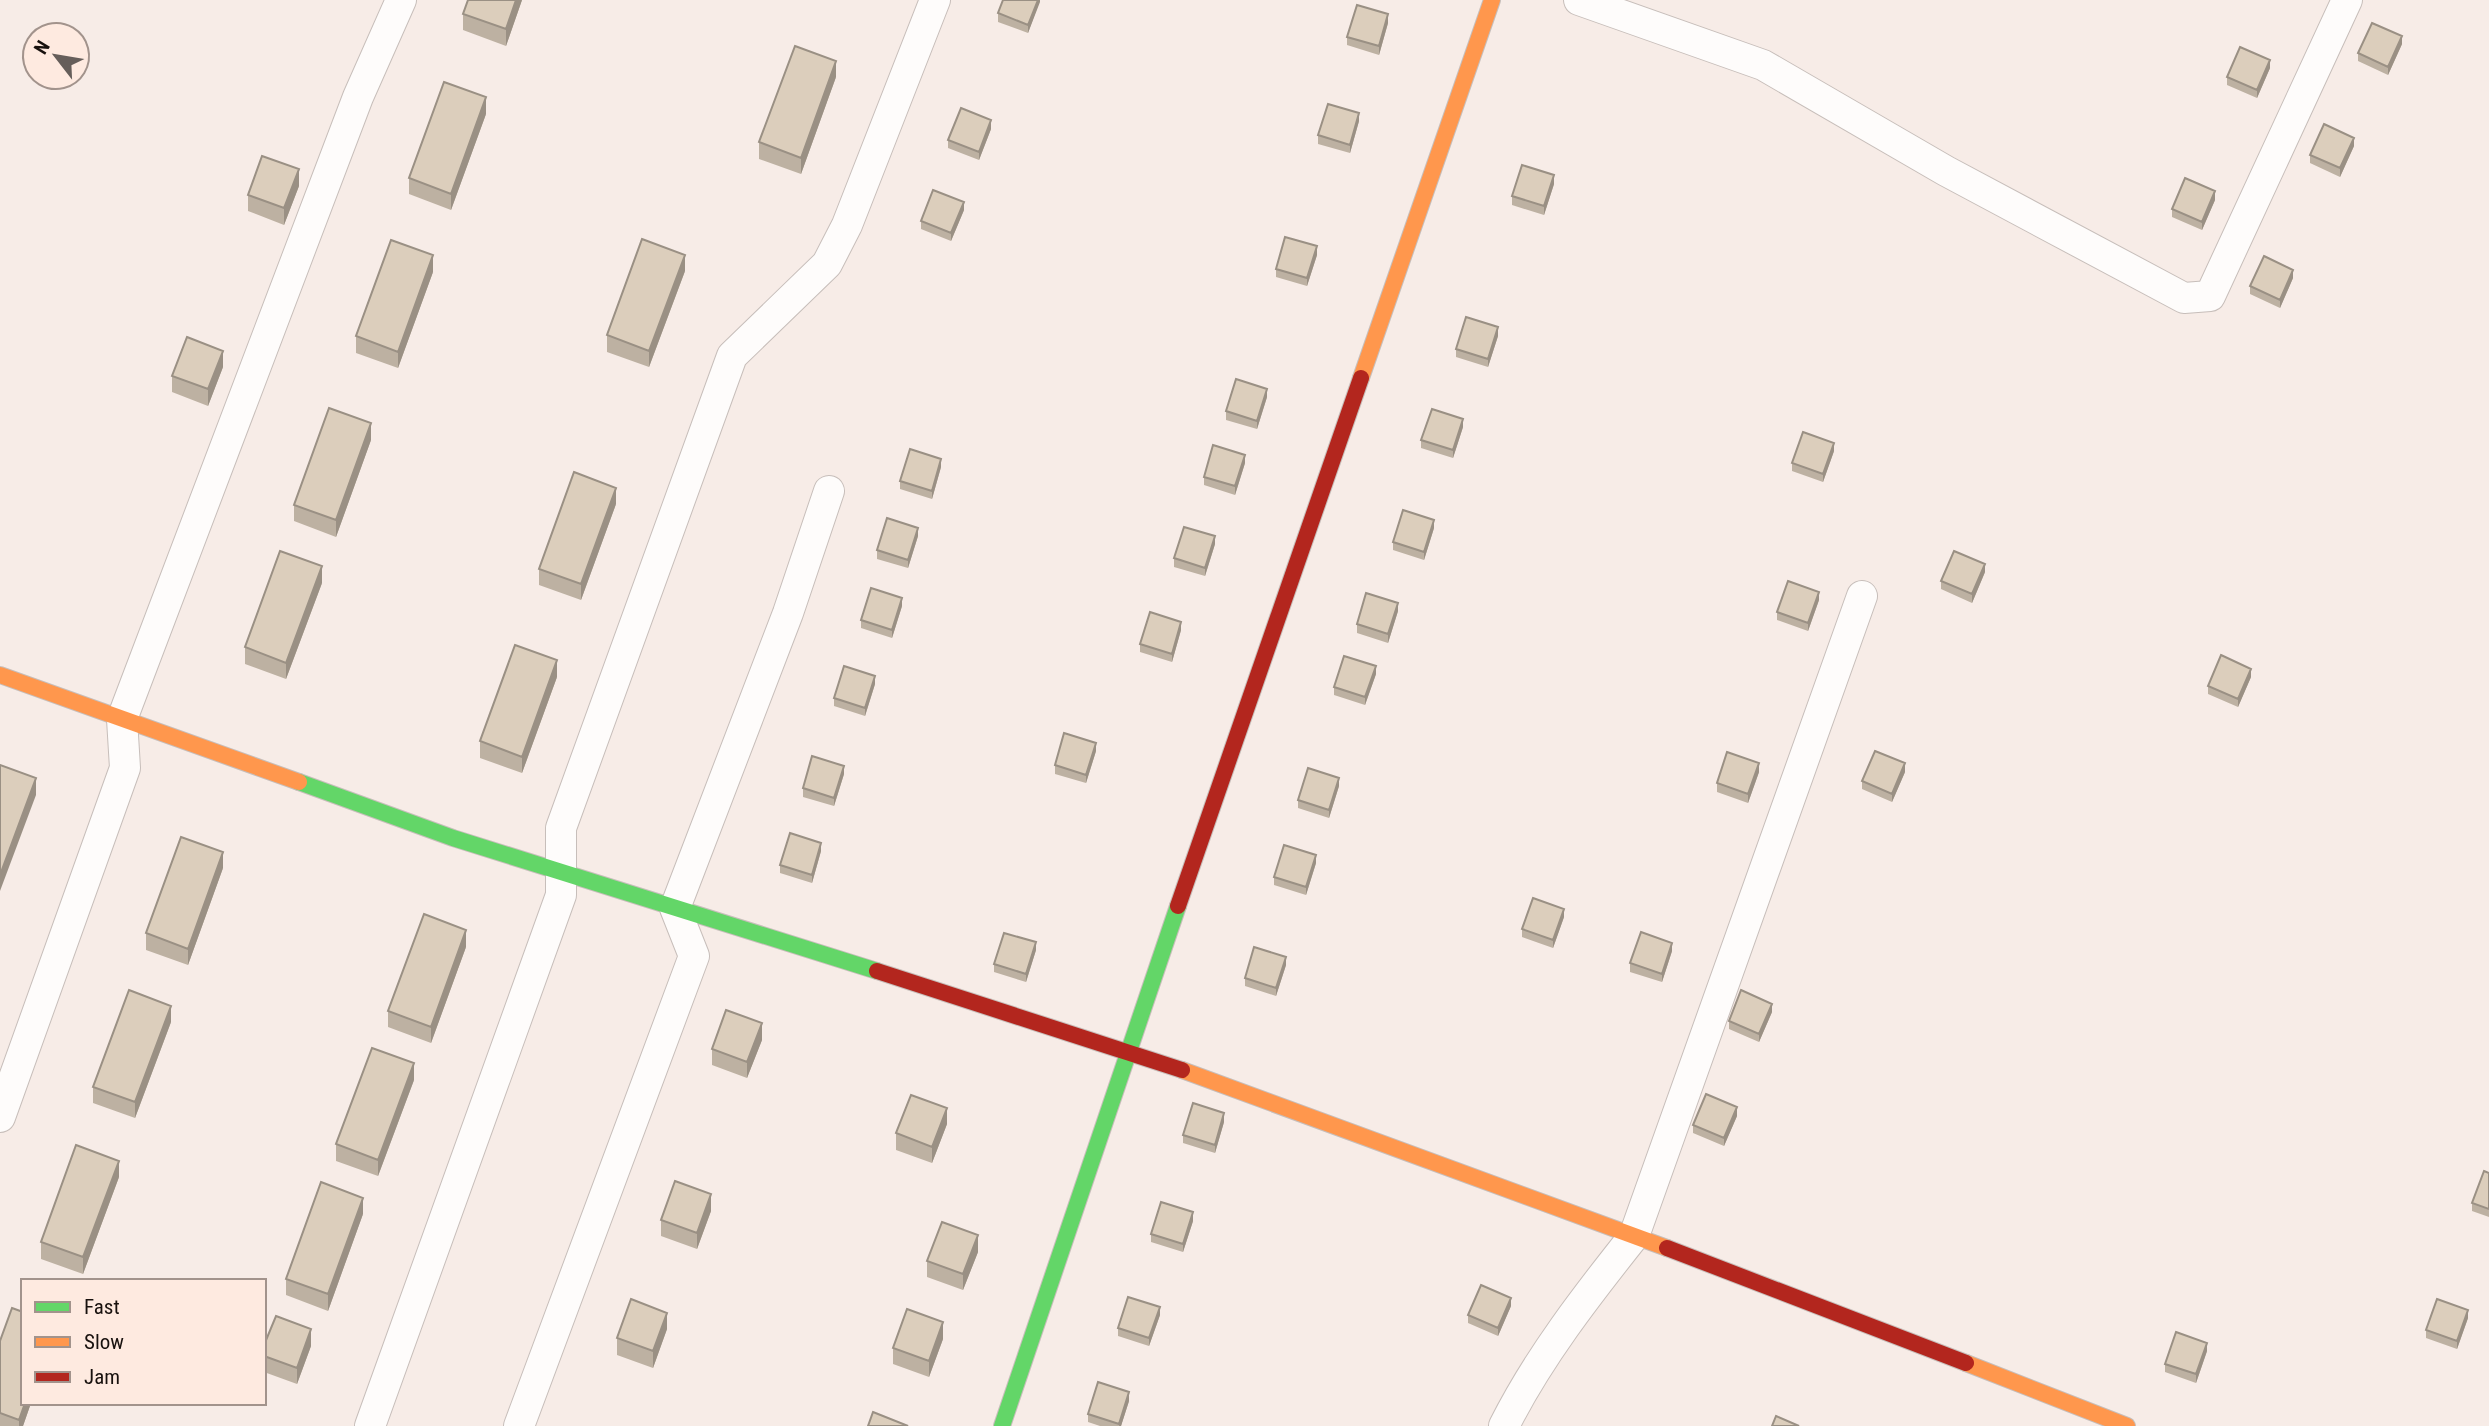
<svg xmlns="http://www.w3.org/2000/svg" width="2489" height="1426" viewBox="0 0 2489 1426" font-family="'Roboto Condensed',sans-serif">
	<rect width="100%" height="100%" fill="#f7ece7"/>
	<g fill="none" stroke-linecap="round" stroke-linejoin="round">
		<defs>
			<path id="street" d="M1579,0L1763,65L1946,171L2184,298L2210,296L2347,0
				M0,1117L125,768L122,719L358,97L401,0
				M370,1426L561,895V828L732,356L827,264L847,225L935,0
				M519,1426L694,956L675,908L788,613L829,491
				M1504,1426C1538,1358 1587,1295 1634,1236L1862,596"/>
			<path id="fast" d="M299,782L453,838L877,971
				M1002,1426L1178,906"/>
			<path id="slow" d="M1361,378L1492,0
				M0,675L299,782
				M1182,1070L1667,1248
				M1966,1363L2127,1426"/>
			<path id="jam" d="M1178,906L1361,378
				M877,971L1182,1070
				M1667,1248L1966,1363"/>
		</defs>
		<!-- street casing -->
		<use href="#street" stroke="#c7beba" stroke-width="32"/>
		<!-- fast casing -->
		<use href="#fast" stroke="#c7beba" stroke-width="18"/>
		<!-- slow casing -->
		<use href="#slow" stroke="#c7beba" stroke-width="18"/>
		<!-- jam casing -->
		<use href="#jam" stroke="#c7beba" stroke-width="18"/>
		<!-- street -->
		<use href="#street" stroke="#fefcfb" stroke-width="30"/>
		<!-- fast -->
		<use href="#fast" stroke="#63d668" stroke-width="16"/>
		<!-- slow -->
		<use href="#slow" stroke="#ff974d" stroke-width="16"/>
		<!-- jam -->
		<use href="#jam" stroke="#b3261e" stroke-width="16"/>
	</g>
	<!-- wall -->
	<path fill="#bdb1a2" d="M522,0L506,46L463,30V14Z
		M1040,0L1028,33L998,22V13Z
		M1388,23L1379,55L1347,45V37Z
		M2402,44L2388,75L2358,61V53Z
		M2270,68L2257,98L2227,85V77Z
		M836,77L801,174L759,159V142Z
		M486,114L451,210L409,194V178Z
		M1359,121L1350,153L1318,144V135Z
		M991,129L979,160L948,148V140Z
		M2354,146L2340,177L2310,163V155Z
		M1554,184L1544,215L1512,205V196Z
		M299,186L284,225L248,211V195Z
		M2215,200L2202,230L2172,217V209Z
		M964,210L951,241L921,229V221Z
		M1317,255L1307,286L1276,277V269Z
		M685,271L649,367L607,352V335Z
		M433,272L398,368L356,353V336Z
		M2293,278L2280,308L2250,294V286Z
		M1498,336L1488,367L1456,357V349Z
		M223,367L208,406L172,392V376Z
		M1267,397L1257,429L1226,420V411Z
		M1463,427L1453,458L1421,448V440Z
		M371,440L336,537L294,521V505Z
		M1834,451L1823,482L1792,471V463Z
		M1245,463L1235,495L1204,485V477Z
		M941,467L932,499L900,489V481Z
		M616,504L581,600L539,585V569Z
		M1434,528L1424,560L1393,550V542Z
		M918,536L908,568L877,559V550Z
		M1215,544L1205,576L1174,567V558Z
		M1985,572L1972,603L1941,589V581Z
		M322,583L286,679L245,664V647Z
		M1819,600L1808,631L1777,620V612Z
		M902,606L892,638L861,628V620Z
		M1398,611L1388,643L1357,633V624Z
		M1181,630L1172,662L1140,652V644Z
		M1376,674L1365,705L1334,695V687Z
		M557,677L522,773L480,758V741Z
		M2251,677L2238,707L2208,694V686Z
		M875,684L865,716L834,706V698Z
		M1096,751L1086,783L1055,774V765Z
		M1759,772L1748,803L1717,792V783Z
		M1905,772L1892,802L1862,789V781Z
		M844,774L834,806L803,797V788Z
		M1339,786L1329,818L1298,808V800Z
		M821,851L812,883L780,873V865Z
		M1316,863L1306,895L1274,885V877Z
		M223,868L188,965L146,950V933Z
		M1564,917L1553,948L1522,937V929Z
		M466,947L431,1043L388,1027V1011Z
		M1036,950L1026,982L994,972V964Z
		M1672,951L1662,982L1630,972V963Z
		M1286,965L1276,996L1245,986V978Z
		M1772,1012L1759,1042L1729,1029V1021Z
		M171,1022L135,1118L93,1103V1087Z
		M762,1040L747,1078L712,1065V1049Z
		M414,1080L378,1176L336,1161V1144Z
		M1737,1116L1724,1146L1693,1133V1125Z
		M1224,1122L1215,1153L1183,1143V1135Z
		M947,1124L932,1163L896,1150V1133Z
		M2489,1173V1217L2472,1211V1203Z
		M119,1177L83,1274L41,1259V1242Z
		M711,1211L697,1249L661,1236V1220Z
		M363,1214L328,1311L286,1295V1279Z
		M1193,1221L1183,1252L1151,1242V1234Z
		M978,1252L963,1290L927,1277V1261Z
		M1511,1306L1498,1336L1468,1323V1315Z
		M1160,1315L1149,1346L1118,1336V1328Z
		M2468,1318L2457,1349L2426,1338V1330Z
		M667,1329L653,1368L617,1355V1338Z
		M943,1339L929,1377L893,1364V1348Z
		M0,1341L31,1403L23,1426H0Z
		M264,1345L311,1346L297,1384L264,1372Z
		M2207,1351L2196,1383L2165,1372V1364Z
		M1129,1401L1121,1426H1100L1088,1422V1414Z"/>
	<!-- shaded-wall -->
	<path fill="#9a9084" d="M516,0H522L506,46V29Z
		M1038,0H1040V2L1028,33V25Z
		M1388,14V23L1379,55V46Z
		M2402,36V44L2388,75V67Z
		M2270,60V68L2257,98V90Z
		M836,61V77L801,174V158Z
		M486,97V114L451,210V194Z
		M1359,113V121L1350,153V145Z
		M991,120V129L979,160V152Z
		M2354,138V146L2340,177V168Z
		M299,169V186L284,225V208Z
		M1554,175V184L1544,215V206Z
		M2215,191V200L2202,230V222Z
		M964,202V210L951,241V233Z
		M1317,246V255L1307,286V278Z
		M433,255V272L398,368V352Z
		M685,255V271L649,367V351Z
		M2293,270V278L2280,308V300Z
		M1498,327V336L1488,367V359Z
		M223,351V367L208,406V389Z
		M1267,389V397L1257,429V421Z
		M1463,419V427L1453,458V450Z
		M371,423V440L336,537V520Z
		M1834,443V451L1823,482V474Z
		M1245,455V463L1235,495V486Z
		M941,459V467L932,499V491Z
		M616,488V504L581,600V584Z
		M1434,520V528L1424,560V552Z
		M918,528V536L908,568V560Z
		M1215,536V544L1205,576V568Z
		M1985,564V572L1972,603V594Z
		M322,566V583L286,679V663Z
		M1819,592V600L1808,631V623Z
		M902,598V606L892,638V630Z
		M1398,603V611L1388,643V634Z
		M1181,622V630L1172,662V654Z
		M557,660V677L522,773V757Z
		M1376,666V674L1365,705V697Z
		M2251,669V677L2238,707V699Z
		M875,676V684L865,716V708Z
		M1096,743V751L1086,783V775Z
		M1759,763V772L1748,803V794Z
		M1905,763V772L1892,802V794Z
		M844,766V774L834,806V798Z
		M36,778V795L0,891V875Z
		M1339,778V786L1329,818V810Z
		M821,843V851L812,883V875Z
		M223,852V868L188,965V949Z
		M1316,855V863L1306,895V887Z
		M1564,909V917L1553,948V940Z
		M466,930V947L431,1043V1027Z
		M1036,942V950L1026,982V974Z
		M1672,943V951L1662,982V974Z
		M1286,957V965L1276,996V988Z
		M1772,1004V1012L1759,1042V1034Z
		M171,1006V1022L135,1118V1102Z
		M762,1023V1040L747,1078V1062Z
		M414,1063V1080L378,1176V1160Z
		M1737,1107V1116L1724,1146V1138Z
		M947,1108V1124L932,1163V1147Z
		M1224,1113V1122L1215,1153V1145Z
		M119,1161V1177L83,1274V1257Z
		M711,1194V1211L697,1249V1233Z
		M363,1198V1214L328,1311V1294Z
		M1193,1212V1221L1183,1252V1244Z
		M978,1235V1252L963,1290V1274Z
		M1511,1298V1306L1498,1336V1328Z
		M1160,1307V1315L1149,1346V1338Z
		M2468,1310V1318L2457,1349V1341Z
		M667,1313V1329L653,1368V1351Z
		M943,1322V1339L929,1377V1361Z
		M311,1329V1346L297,1384V1368Z
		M2207,1343V1351L2196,1383V1374Z
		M1129,1392V1401L1121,1426H1119Z
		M25,1403H31L23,1426H19V1420Z"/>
	<!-- building -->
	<path fill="#dccebc" stroke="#9a9084" stroke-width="2" d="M468,0H516L506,29L463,14Z
		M1003,0H1038L1028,25L998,13Z
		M1357,5L1388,14L1379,46L1347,37Z
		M2372,23L2402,36L2388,67L2358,53Z
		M795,46L836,61L801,158L759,142Z
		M2240,47L2270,60L2257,90L2227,77Z
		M444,82L486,97L451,194L409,178Z
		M1328,104L1359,113L1350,145L1318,135Z
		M961,108L991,120L979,152L948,140Z
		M2324,124L2354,138L2340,168L2310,155Z
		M262,156L299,169L284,208L248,195Z
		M1522,165L1554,175L1544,206L1512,196Z
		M2185,178L2215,191L2202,222L2172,209Z
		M933,190L964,202L951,233L921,221Z
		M1285,237L1317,246L1307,278L1276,269Z
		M642,239L685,255L649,351L607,335Z
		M391,240L433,255L398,352L356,336Z
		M2264,256L2293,270L2280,300L2250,286Z
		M1466,317L1498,327L1488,359L1456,349Z
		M187,337L223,351L208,389L172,376Z
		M1236,379L1267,389L1257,421L1226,411Z
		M329,408L371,423L336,520L294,505Z
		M1432,409L1463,419L1453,450L1421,440Z
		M1803,432L1834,443L1823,474L1792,463Z
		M1213,445L1245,455L1235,486L1204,477Z
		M910,449L941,459L932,491L900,481Z
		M574,472L616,488L581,584L539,569Z
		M1403,510L1434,520L1424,552L1393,542Z
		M887,518L918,528L908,560L877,550Z
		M1184,527L1215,536L1205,568L1174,558Z
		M280,551L322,566L286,663L245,647Z
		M1954,551L1985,564L1972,594L1941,581Z
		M1788,581L1819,592L1808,623L1777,612Z
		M871,588L902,598L892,630L861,620Z
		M1366,593L1398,603L1388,634L1357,624Z
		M1150,612L1181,622L1172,654L1140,644Z
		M515,645L557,660L522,757L480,741Z
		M2221,655L2251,669L2238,699L2208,686Z
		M1344,656L1376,666L1365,697L1334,687Z
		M844,666L875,676L865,708L834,698Z
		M1064,733L1096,743L1086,775L1055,765Z
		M1875,751L1905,763L1892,794L1862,781Z
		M1727,752L1759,763L1748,794L1717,783Z
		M812,756L844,766L834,798L803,788Z
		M0,765L36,778L0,875Z
		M1308,768L1339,778L1329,810L1298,800Z
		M790,833L821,843L812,875L780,865Z
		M181,837L223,852L188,949L146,933Z
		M1284,845L1316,855L1306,887L1274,877Z
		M1533,898L1564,909L1553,940L1522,929Z
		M424,914L466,930L431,1027L388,1011Z
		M1641,932L1672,943L1662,974L1630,963Z
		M1004,933L1036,942L1026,974L994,964Z
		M1254,947L1286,957L1276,988L1245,978Z
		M129,990L171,1006L135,1102L93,1087Z
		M1741,990L1772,1004L1759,1034L1729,1021Z
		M726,1010L762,1023L747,1062L712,1049Z
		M372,1048L414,1063L378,1160L336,1144Z
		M1706,1094L1737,1107L1724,1138L1693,1125Z
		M911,1095L947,1108L932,1147L896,1133Z
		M1193,1103L1224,1113L1215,1145L1183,1135Z
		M76,1145L119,1161L83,1257L41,1242Z
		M2484,1171L2489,1173V1209L2472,1203Z
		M675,1181L711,1194L697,1233L661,1220Z
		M321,1182L363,1198L328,1294L286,1279Z
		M1161,1202L1193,1212L1183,1244L1151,1234Z
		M942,1222L978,1235L963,1274L927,1261Z
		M1481,1285L1511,1298L1498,1328L1468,1315Z
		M1128,1297L1160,1307L1149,1338L1118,1328Z
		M631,1299L667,1313L653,1351L617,1338Z
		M2437,1299L2468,1310L2457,1341L2426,1330Z
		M12,1308L23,1312V1403H25L19,1420L0,1413V1341Z
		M907,1309L943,1322L929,1361L893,1348Z
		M276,1316L311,1329L297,1368L264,1356V1345Z
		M2176,1332L2207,1343L2196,1374L2165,1364Z
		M1098,1382L1129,1392L1119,1424L1088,1414Z
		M873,1412L908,1426H868Z
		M1776,1416L1799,1426H1772Z"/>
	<!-- legend -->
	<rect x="21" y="1279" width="245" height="126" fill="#feeae0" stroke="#a2938c" stroke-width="2"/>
	<rect x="35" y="1302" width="35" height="10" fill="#63d668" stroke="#a2938c" stroke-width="2"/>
	<text x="84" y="1314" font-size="21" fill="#18110e">Fast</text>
	<rect x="35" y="1337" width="35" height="10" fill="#ff974d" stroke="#a2938c" stroke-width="2"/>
	<text x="84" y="1349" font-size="21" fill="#18110e">Slow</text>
	<rect x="35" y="1372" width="35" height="10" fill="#b3261e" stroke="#a2938c" stroke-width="2"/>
	<text x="84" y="1384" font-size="21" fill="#18110e">Jam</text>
	<!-- north arrow -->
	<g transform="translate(56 56) rotate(301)"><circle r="33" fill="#feeae0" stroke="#a2938c" stroke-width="2"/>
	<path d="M0-5L12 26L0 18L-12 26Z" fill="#665e5a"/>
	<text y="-10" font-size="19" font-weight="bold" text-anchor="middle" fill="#18110e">N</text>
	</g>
</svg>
